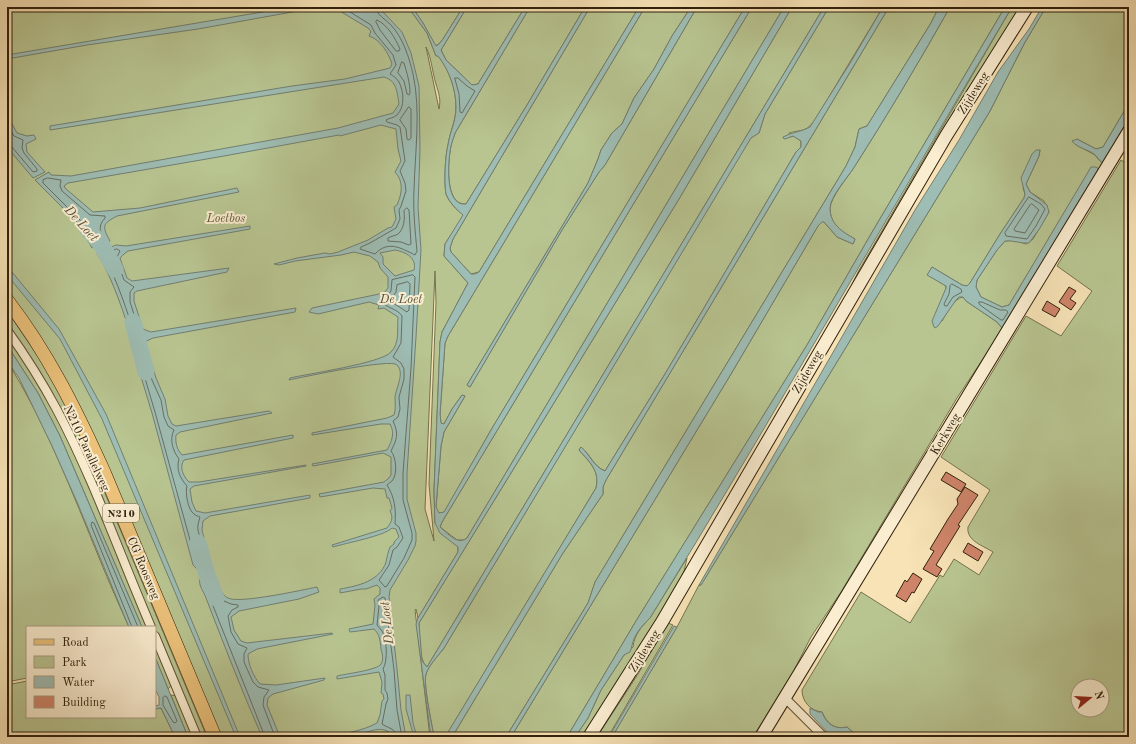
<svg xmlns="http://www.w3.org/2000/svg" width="1136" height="744" viewBox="0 0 1136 744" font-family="'Old Standard TT',serif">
	<rect width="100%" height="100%" fill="#f7e3b6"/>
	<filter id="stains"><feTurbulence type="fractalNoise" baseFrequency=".005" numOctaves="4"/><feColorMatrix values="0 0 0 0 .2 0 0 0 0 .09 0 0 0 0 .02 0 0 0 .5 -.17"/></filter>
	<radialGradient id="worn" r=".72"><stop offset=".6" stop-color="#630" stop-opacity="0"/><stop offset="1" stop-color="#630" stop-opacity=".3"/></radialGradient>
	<!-- green -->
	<path fill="#b8c591" stroke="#74734e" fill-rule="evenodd" d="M7,7H408L427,33L436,56L438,55C449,70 456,89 456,107C456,121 450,131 448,145C445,156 444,184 446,194C449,202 457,211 464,215L445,244L444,256L468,283L442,332L440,342L434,491L435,523L458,547V552L418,618L416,609L415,610L430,737H220L137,540L7,294ZM426,47C432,59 432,72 436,84C439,94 441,99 439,109ZM435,271L436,302L429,484L434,541L425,509Z
		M412,7H463L443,39L439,44L435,46L423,23Z
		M467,7H525L481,79L478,84L472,85L446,60L441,50Z
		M530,7H585L527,105L466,204C444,206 448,159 451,146C452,141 454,137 455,133Z
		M590,7H639L479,272L471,274L451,252L450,248L453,239Z
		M645,7H691L672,36L654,69L634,98L622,124L612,133L601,150L598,159L588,183L467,385L470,387L562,230L599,172L605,165L697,7H745L491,430L444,513H438L436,507L441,446L444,432L465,396L462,395L452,409L444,424L441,423L440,414L445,343L448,336Z
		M752,7H784L467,538L464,540H457L440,527L442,522Z
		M792,7H824L427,667C418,660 420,634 419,623L679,199Z
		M829,7H883L815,120C805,133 803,129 789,133L790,137L794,136L801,141V147L796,152L665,374L605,471C593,466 591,455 581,447L579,450C589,462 600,470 596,488L449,731L445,737H434C432,725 423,684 426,674C429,665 438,656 444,648L751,137L759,133L765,114Z
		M889,7H939L931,23L867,126L859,129L855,147L846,166L595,582L588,603L506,737H452L563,553L603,494V487L606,480Z
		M950,7H1005L871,234L807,345L636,621L567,737H511L731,374L818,226L822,221L824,222L837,237L853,244L855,239C842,232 830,225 830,208C831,197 847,178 853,169C887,116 919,62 950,7Z
		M1012,7H1022L845,299L858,272Z
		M1046,7H1129V103L1103,147L1096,149L1077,139L1075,144L1095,155L1099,160L1103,163L1099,169L1091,168L1009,305L1002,307L981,297L976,287L977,280L997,250L1005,241L1014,240L1026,244L1033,239L1049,212L1044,201L1030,192L1026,184L1039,156L1040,150L1023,188L1025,194L1024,198L1000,234L970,283L967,286L962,285L932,267L928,275L946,286V288L942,321C947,313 954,298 963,297L966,301L997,322L1003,329L957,398L841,592L811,637L793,672L753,737H612L677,627L699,585H701L990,111L1024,44Z
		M1121,160L1129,165V737H858L847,727C834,730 827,723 822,712C810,711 802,701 802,690L861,592L910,623L940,575L943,577L954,559L979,575L993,552C984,546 966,541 968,527L990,490L941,457L1026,316L1061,336L1092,291L1057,266ZM1078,686H1102V710H1078Z
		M7,311L39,358L55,385L81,436L207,737H199L155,632V627H153L73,439L7,326Z
		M7,334L35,376L64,429L97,503L149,627H142L60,436L38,393L7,345Z
		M7,361C46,423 72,492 100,560C109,582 119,605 129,627H27V678L7,682Z
		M687,558L683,576L638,650L584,737H575L588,718L601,690L624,655L633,647C634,635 642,626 650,618Z
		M668,623L673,625L608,737H597L638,674Z
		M155,641L173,684L168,689L155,657Z
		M27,681V717H155V709L161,708L175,737H7V685Z
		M171,695L177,696L194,737H188Z"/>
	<!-- water -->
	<path fill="#9ebdb4" stroke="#727f71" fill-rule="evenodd" d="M292,7H320L198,29L87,45L7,59V55Z
		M333,7H377L383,12L402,32L411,53L419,86L420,150L418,207L421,250L416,337L407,473V499L416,533V541L415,546L408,560L390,590L389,597L397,669L401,710L406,737H394C382,721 365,735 350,737C341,738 331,737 322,737C340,734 361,732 377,723L380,715L382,701L384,699L383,694L381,693L382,682L379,672L337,679V676C345,674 378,670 381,664C384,659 382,653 381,649C380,640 380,635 374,629L350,632L349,629L373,624L375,605L374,599L380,594V588L377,585L366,589H361L340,593V589C358,586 380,581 386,562C387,557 388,552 390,547L394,544V542L399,537L396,529L392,528C384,536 346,543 333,547L332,545L387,528C391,523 394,518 390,511L392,508L389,498H387L385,489L373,488L320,497L319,494L384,482L389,478L391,475V457L383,453L313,466L312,464L387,450C392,441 395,433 390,424H381L312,435V433L387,418L394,415C396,409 395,404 395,397C396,388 405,373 397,365C392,358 303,377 289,380L290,378C307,374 382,363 391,352C400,343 397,329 398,317L384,308L378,309L379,305L369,302L318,314L309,312L312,308L384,293L388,288V277L380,268L378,262L370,256L354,252L341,255L295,261L279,265L274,264L297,258L325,253L330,254L338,252L368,240L388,228L392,227L396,219L394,207L397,205C402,193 404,182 395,172L401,161L398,149L396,129L381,125L340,136L339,135L224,156L68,183L64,186L65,188L93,212L140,208L237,188L239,192L117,216C102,224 102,226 110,241L92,248L77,222L35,180L49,172L51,175L71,176L338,128L393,113L399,104C397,92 397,81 384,77L50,130V126L292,86L345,79L390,68L392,64C389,54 380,39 369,36L371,31L368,28ZM395,250C406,252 417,258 414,270L395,276L383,264V257L380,253Z
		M408,7H412L423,23L436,46L439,44L443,39L463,7H467L441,50L446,60L472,85L478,84L481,79L525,7H530L455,133C454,137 452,141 451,146C448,159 444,207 466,204L527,105L585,7H590L453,239L450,248L451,252L471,274H475L479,272L639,7H645L448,336L445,343L440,414L441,423L444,424L452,409L462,395L465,396L444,432L441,446L436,507L439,513L444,512L491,430L745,7H752L442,522L440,527C447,533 458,546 467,538L784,7H792L679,199L419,623L422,661L427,667L824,7H829L765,114L759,133L751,138L444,648C438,656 429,665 426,674C423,684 432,725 434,737H431L416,624L418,618L458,552V547L440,533L435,523L434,491L440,342L442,332L468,283L444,256L445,244L463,215C457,210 449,202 446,194C444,184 445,156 448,145C450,131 456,122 456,107C456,89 449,70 438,56H436L427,33Z
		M691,7H697L605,165L599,172L562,230L470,387L467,385L588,183L598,159L601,150L612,133L622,124L634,98L654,69L672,36Z
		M883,7H889L606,480L603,487V494L563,553L452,737H445L596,488C600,471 590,462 579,450L581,447C590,455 594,467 605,471L665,374L796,152L801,147V141L793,136L785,139L783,138V137C792,132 801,132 810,127L852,60Z
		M939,7H950C919,62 887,116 853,169C847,178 830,197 830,208C830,225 843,232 855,239L853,244L837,237L824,222H822L818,226L731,374L511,737H506L588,603L595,582L846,166L855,147L859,129L867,126L931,23Z
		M1005,7H1012C891,210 774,416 650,618C644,624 637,631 634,639C632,643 632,648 630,652L624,655L601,690L588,718L575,737H567L636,621L807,345L871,234Z
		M1042,7H1046L1024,44L990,111L701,585H699L915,210L959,140L998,72L1029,29Z
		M1129,103V119L1103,163C1099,161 1098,157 1094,154C1087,149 1077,148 1072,141L1077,139L1096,149L1103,147Z
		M7,111L11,122L17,133L27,136L34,135L36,139L26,144L27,152L45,172L33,178L7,147Z
		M1036,150H1040L1039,156L1026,184L1030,192L1047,205L1049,212L1040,228L1029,243C1022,244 1013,240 1005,241L997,250L977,280L976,287L981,297L1002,307L1009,305L1091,167H1096L1099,169L1003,329L997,322L966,301L963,297H959L956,300L938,326L935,328L934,327L932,321L946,288V286L927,275L932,267L962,285L967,286L970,283L1000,234L1024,198L1025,194L1021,178L1032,154Z
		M250,226V229L128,251L124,254L120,258L127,278L132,281L229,268L227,272L137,291L134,293V301L143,329L151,332L296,308L295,312L153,338L140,344L134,345C124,314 114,281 97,253L116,245L126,246Z
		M12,272L59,329L106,414L240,737H236L102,419L60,339L7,275Z
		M7,345L38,393L60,436L142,627H129L128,625L77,502L52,446L19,378L7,361Z
		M141,351L148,352L156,378L165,399L168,416L172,424L176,426L269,411L272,413L180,432L176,435C175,442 177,450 182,455L293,435V438L184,460C179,467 183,476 189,482H199L306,465V466L194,486L190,489L192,502L196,511L205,513L310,495V498L210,516L203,521C203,524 202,527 202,530C205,544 216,563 197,569L193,565L152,413L135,357L136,353Z
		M205,577H216C218,584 221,595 228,598C239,604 302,590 317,587L319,592L299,599L239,611L231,617L234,630L241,641L247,643L332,633L333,634L257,649L248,654C248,664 253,676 260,684L276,685L325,678L324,680L273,694L268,698L267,705L280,737H262C242,691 224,645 206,598C204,592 198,585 200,579Z
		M674,626L677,627L612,737H609Z
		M155,657L188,737H175L161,708L155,709V706L159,705V697L155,689Z
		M406,695H410L413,723L417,737H414L406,709Z
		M810,708L818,712H822C826,723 834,730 847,727L858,737H832L810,714Z"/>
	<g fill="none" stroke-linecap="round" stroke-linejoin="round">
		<!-- shore -->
		<path stroke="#686f60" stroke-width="1" d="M342,7L371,25L375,33L393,55L396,65L390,74C393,76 397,78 399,82C404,92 405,107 397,115C394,118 389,118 386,120L387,122L397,125L400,127L405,161L400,171L405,183L406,191L401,206L399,210L400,219L396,228L370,243L361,247L360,249L375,254C388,240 401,248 415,255L417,251C415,230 413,210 414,190C415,153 421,110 413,74C409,57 403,38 391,25C386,20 376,14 375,7
			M377,20C388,25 395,38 400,49L399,51H396L380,30L376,22Z
			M402,62L404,63C407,73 410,83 410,93L409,95L407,94L404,81L398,73Z
			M455,78H458L467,86L475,91L462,113L460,112L459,94Z
			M409,107L411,109V138L409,140L407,139L406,129L400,120Z
			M7,123L14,136L23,140L22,148L24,153L37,169V171L33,172L12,147L7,145
			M48,178L61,180L60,186L62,191L90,215L105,216V218C99,225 99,229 103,237V239L95,243L93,242L80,220L43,183V180Z
			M1029,197L1041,204L1045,209L1036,226L1027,239L1006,236L1005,233Z
			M1032,204L1039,210L1025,233L1015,231L1014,229L1030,205Z
			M407,208L409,210L411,244L409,245L401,242L388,241V238C391,236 395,236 398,234C404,229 405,219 404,211Z
			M117,249L120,251L116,259L124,280L134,287L130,292V302L139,330L145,335L139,340L136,339C127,311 118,282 104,256L105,254Z
			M413,275L415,277L411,368L403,473V500L412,533V540L404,558L387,586L385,587L379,580L389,565L393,550L397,547L403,538L399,527L395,524C396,509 395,498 387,485C389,483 391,482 392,481C398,474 396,457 391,451C397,439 399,434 393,421L398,417L400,409L399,397L404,379V369L401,363L393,357L401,343L402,316C397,308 385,308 380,300L387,296L391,291L392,280Z
			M408,282L410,284L409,310L407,312L390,301L396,292L397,285Z
			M952,284L961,289L962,292L953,297L947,306H945L944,304L949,294L950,286Z
			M979,302H982L1000,310H1006L1008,312L1003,320H1001L980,305Z
			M143,355L145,356L152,380L161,400L164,417L168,426L174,430C169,440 173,451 179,459C176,470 180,478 187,486C185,493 188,510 194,514C196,516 198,516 200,517C199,521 197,526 198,530C200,541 210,555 199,564L196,562L155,412L139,358L140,356Z
			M132,627L91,525L92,522L94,523L138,627
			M165,696L167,697L177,721L175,723L173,722L163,705V698Z
			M265,737L204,583L205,581L213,582L217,592L224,601L231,604L238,605V607L232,610L228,616L231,632L238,644L247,648L244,654V662L253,682L258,687L269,690L264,697L263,705L275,737
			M397,737C396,728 387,728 382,724L386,704L388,699L387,693L385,690V675L383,669C388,661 387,639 382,631C380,629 379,627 377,625L379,606L378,600L383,597L385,598L394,670L397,710L402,737"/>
		<!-- river -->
		<path stroke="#9ebdb4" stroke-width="17" d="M86,227L101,244L115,269
			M133,322L146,372
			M198,543L207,575L216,598"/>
	</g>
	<!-- building -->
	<path fill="#cf846a" stroke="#31210c" d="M1069,287L1076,291L1070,299L1076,303L1071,310L1059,302Z
		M1047,301L1060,309L1055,317L1042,310Z
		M946,472L966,484L961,492L941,480Z
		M965,487L978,495L958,525L960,526L936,565L942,569L937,577L923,569L934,551L930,549L948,519L958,504L957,499Z
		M968,543L983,552L978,561L963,552Z
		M913,573L922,579L914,593L912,592L906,602L896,596L905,580L907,582Z"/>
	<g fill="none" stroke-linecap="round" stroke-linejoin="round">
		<defs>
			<path id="street" d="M7,330C25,355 42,382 57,410C94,480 120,555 151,627
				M155,636L197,737
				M785,698L824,737"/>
			<path id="secondary" d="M589,737L662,622L946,136L1027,7
				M761,737L1129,131"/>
			<path id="primary" d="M7,300C48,353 77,412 104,472L215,737"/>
		</defs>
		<!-- street casing -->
		<use href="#street" stroke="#625236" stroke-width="10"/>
		<!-- secondary casing -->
		<use href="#secondary" stroke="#31210c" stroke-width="14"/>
		<!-- primary casing -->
		<use href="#primary" stroke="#31210c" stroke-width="14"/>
		<!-- street -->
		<use href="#street" stroke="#faedd0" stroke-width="8"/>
		<!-- secondary -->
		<use href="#secondary" stroke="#faedd0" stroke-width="12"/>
		<!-- primary -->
		<use href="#primary" stroke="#ecc27b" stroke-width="13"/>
	</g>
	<g text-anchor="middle" stroke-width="4" stroke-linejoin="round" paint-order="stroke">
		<!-- shield labels -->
		<rect fill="#faedd0" stroke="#6d5e47" stroke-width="1" x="103" y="504" width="36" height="18" rx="3"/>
		<g font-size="11" font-weight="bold" fill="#31210c">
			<text x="121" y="517">N210</text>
		</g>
		<!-- street labels -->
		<g font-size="12" fill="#31210c" stroke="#faedd0">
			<text transform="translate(973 93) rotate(-58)" y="4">Zijdeweg</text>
			<text transform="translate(807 372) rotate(-60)" y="4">Zijdeweg</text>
			<text transform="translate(945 434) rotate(-59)" y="4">Kerkweg</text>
			<text transform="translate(87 448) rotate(65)" y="4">N210 Parallelweg</text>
			<text transform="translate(144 568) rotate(67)" y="4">CG Roosweg</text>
			<text transform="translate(644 651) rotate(-58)" y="4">Zijdeweg</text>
		</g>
		<!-- park labels -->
		<g font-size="12" font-style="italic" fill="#5a5234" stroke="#faedd0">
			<text x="226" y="222">Loetbos</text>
		</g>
		<!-- water labels -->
		<g font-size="13" font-style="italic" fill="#52503e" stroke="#faedd0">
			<text transform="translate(82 223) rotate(48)" y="5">De Loet</text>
			<text x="401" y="303">De Loet</text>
			<text transform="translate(386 623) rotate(-96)" y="5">De Loet</text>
		</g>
	</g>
	<!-- margin -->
	<rect width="1136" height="744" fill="none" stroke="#f7e3b6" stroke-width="24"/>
	<rect x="8" y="8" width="1120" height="728" fill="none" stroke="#31210c" stroke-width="2"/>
	<rect x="12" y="12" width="1112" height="720" fill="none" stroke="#31210c"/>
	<!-- legend -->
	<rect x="26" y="626" width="130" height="92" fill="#faedd0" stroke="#aa9b82"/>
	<rect x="34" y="639" width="20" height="6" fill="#ecc27b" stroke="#aa9b82"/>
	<text x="62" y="646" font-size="12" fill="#31210c">Road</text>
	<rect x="34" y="656" width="20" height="12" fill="#b8c591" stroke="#aa9b82"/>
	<text x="62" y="666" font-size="12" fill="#31210c">Park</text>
	<rect x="34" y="676" width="20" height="12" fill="#9ebdb4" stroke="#aa9b82"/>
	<text x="62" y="686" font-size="12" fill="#31210c">Water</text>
	<rect x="34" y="696" width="20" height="12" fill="#cf846a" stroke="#aa9b82"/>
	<text x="62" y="706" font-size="12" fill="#31210c">Building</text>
	<!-- north arrow -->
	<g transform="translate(1090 698) rotate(72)"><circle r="19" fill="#faedd0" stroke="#aa9b82"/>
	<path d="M0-3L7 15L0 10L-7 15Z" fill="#8f2418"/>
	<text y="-6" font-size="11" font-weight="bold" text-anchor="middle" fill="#31210c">N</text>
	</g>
	<rect width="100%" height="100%" filter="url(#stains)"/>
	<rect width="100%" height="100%" fill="url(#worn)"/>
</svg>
